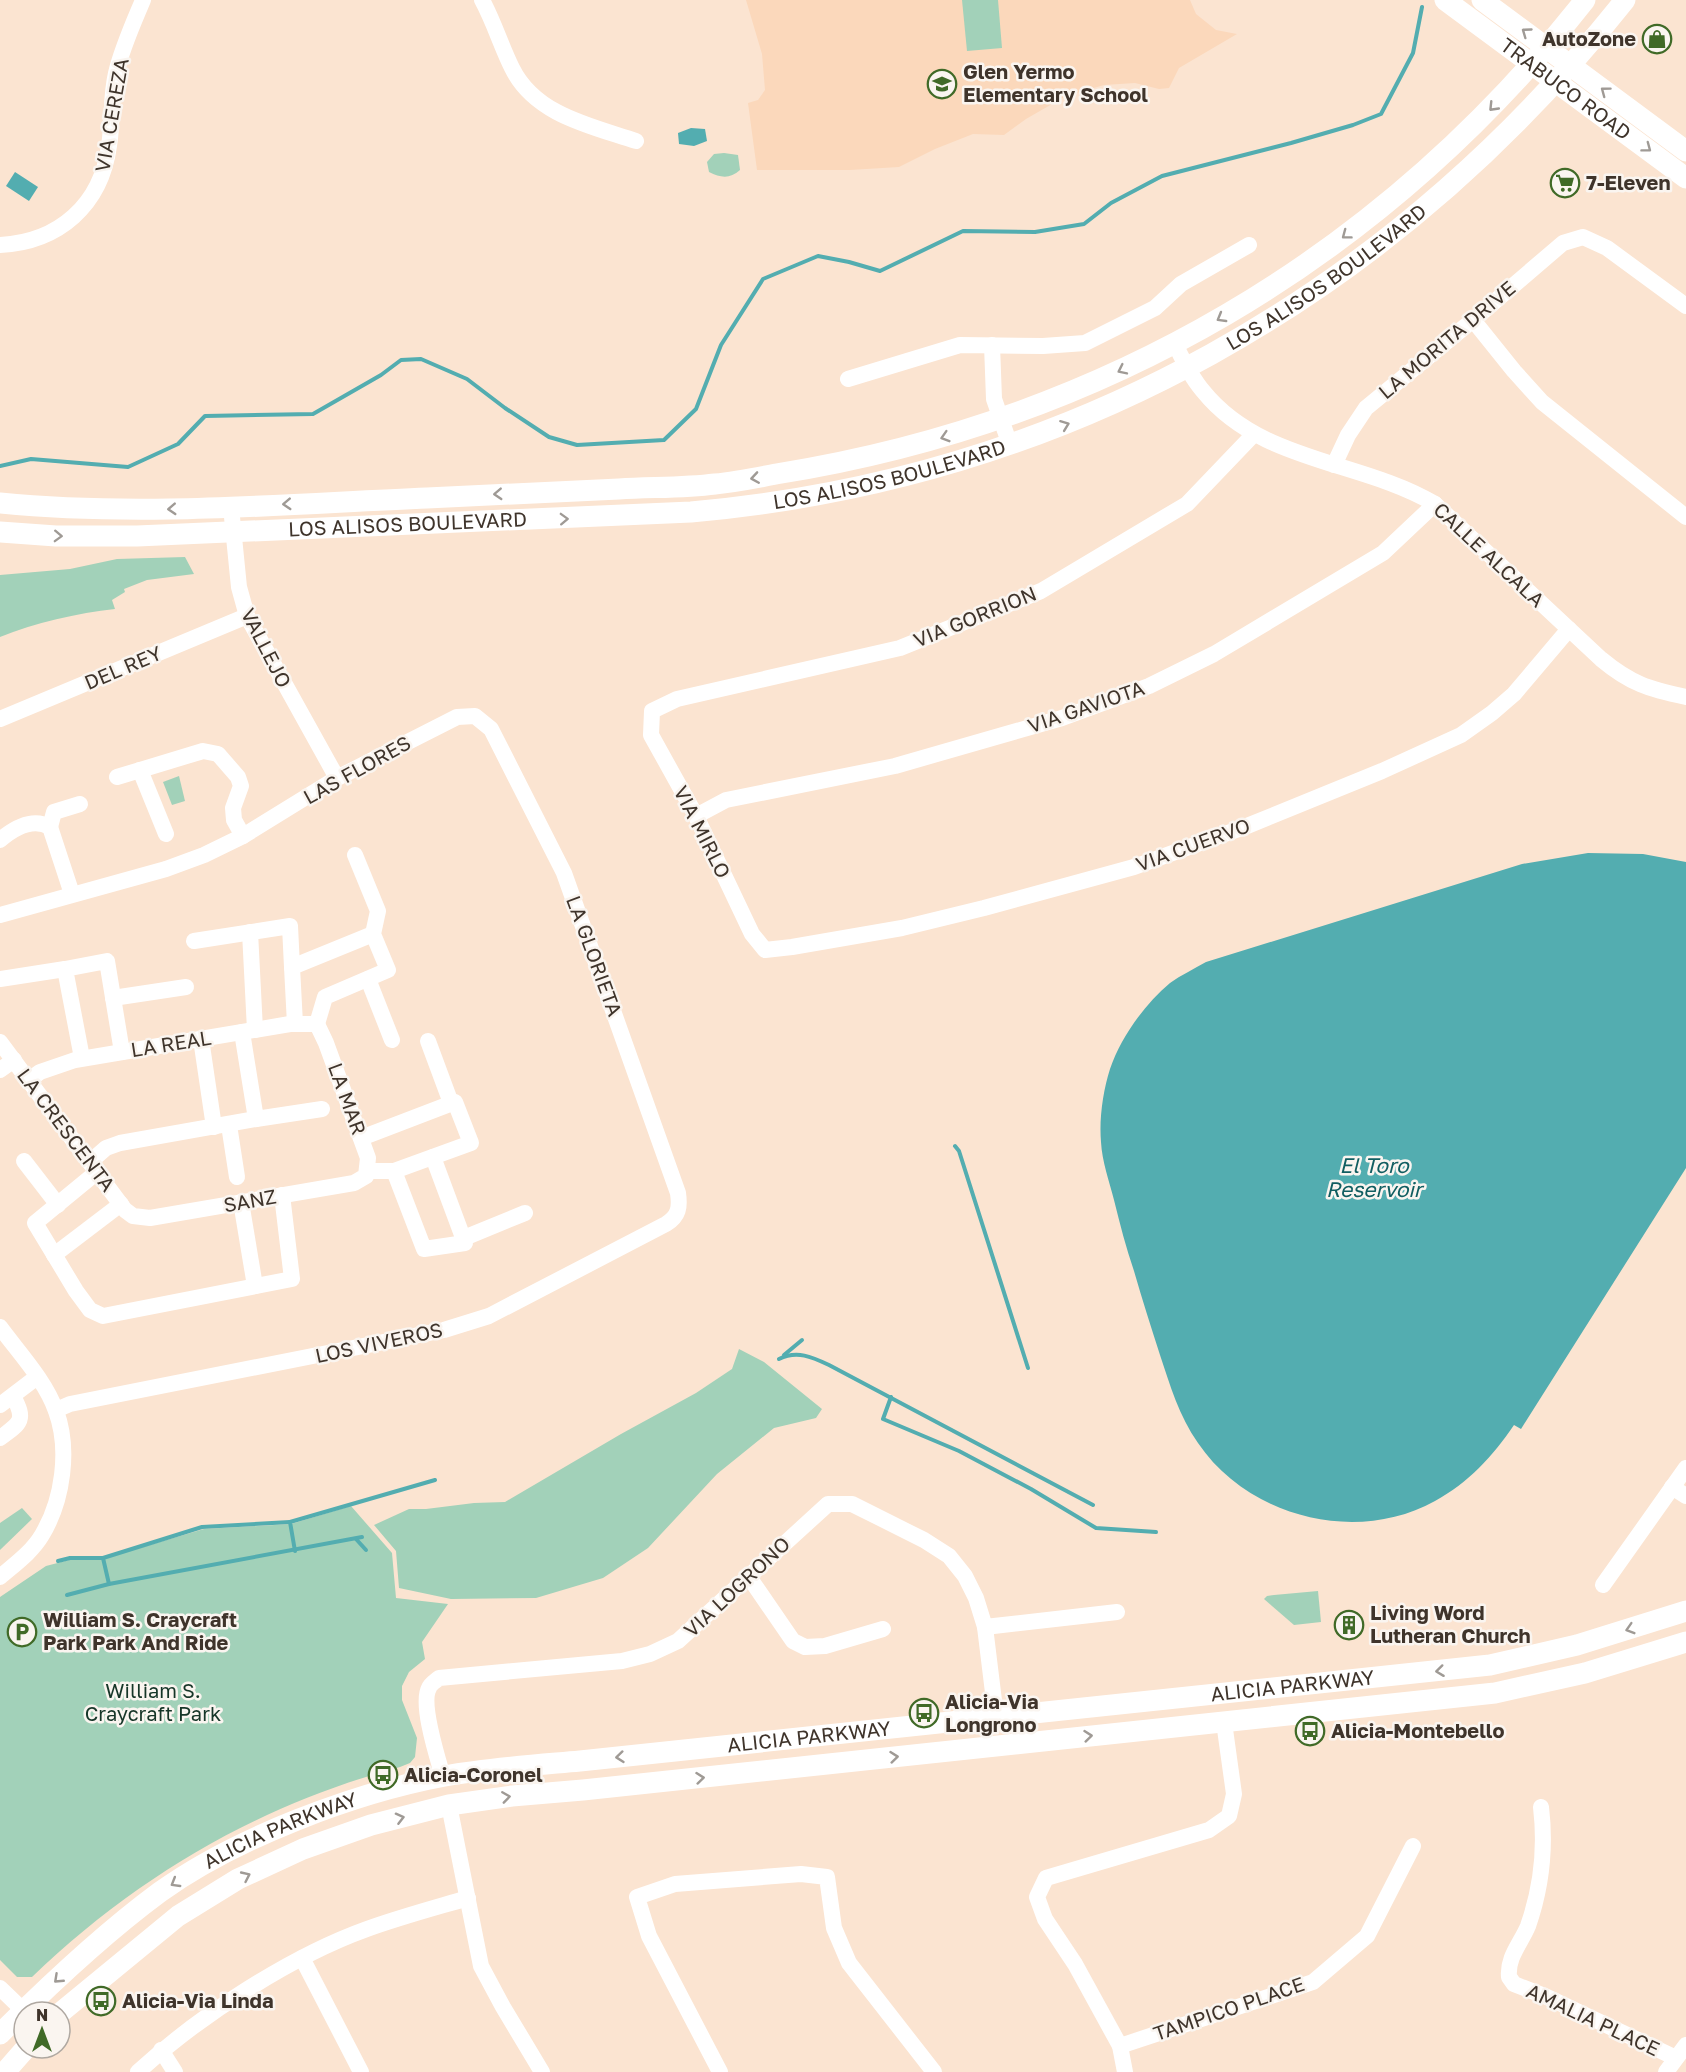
<svg xmlns="http://www.w3.org/2000/svg" width="1686" height="2072" font-family="'Golos Text',sans-serif">
<rect width="100%" height="100%" fill="#fbe4d1"/>
<path fill="#fbd8bb" d="M 746,0 L 1190,0 L 1196,14 L 1216,30 L 1237,34 L 1179,68 L 1169,88 L 1159,89 L 1135,83 L 1104,85 L 1066,96 L 1026,119 L 1004,135 L 973,134 L 935,149 L 899,167 L 850,170 L 757,170 L 748,103 L 758,100 L 765,90 L 762,54 Z"/>
<g fill="#a2d1b9">
<path d="M 962,0 L 998,0 L 1002,48 L 967,51 Z"/>
<path d="M 724,153 L 738,155 L 740,170 C 730,179 721,178 709,172 L 707,162 L 714,154 Z"/>
<path d="M 185,557 L 194,574 L 147,580 L 124,589 L 125,592 L 112,600 L 115,609 C 78,613 34,623 0,637 L 0,575 L 70,569 L 117,559 Z"/>
<path d="M 179,776 L 185,801 L 172,805 L 163,782 Z"/>
<path d="M 739,1349 L 764,1362 L 822,1409 L 816,1418 L 774,1428 L 717,1474 L 648,1548 L 603,1578 L 536,1598 L 451,1599 L 399,1588 L 396,1551 L 374,1525 L 409,1509 L 426,1509 L 474,1503 L 505,1502 L 621,1434 L 696,1393 L 732,1369 Z"/>
<path d="M 351,1506 L 392,1553 L 396,1598 L 448,1604 L 422,1642 L 425,1659 L 409,1672 L 402,1686 L 402,1700 L 417,1738 L 415,1757 L 410,1763 L 400,1767 C 259,1805 137,1876 32,1977 L 17,1977 L 0,1960 L 0,1597 L 46,1566 L 69,1560 L 102,1559 L 204,1529 L 291,1524 Z"/>
<path d="M 22,1508 L 32,1519 L 0,1550 L 0,1523 Z"/>
<path d="M 1318,1591 L 1321,1622 L 1294,1625 L 1264,1599 L 1267,1596 L 1274,1595 Z"/>
</g>
<g fill="#53adb0">
<path d="M 691,128 L 705,129 L 707,141 L 694,146 L 679,144 L 678,133 Z"/>
<path d="M 15,172 L 38,187 L 29,201 L 6,186 Z"/>
<path d="M 1588,853 L 1643,854 L 1686,862 L 1686,1168 L 1521,1429 L 1514,1425 C 1493,1456 1468,1483 1435,1501 C 1356,1545 1248,1517 1198,1443 C 1179,1416 1170,1385 1160,1355 C 1151,1327 1142,1299 1134,1271 C 1126,1248 1120,1224 1114,1200 C 1109,1181 1102,1161 1101,1142 C 1099,1119 1103,1091 1110,1069 C 1121,1037 1144,1005 1170,983 C 1181,975 1194,969 1206,962 L 1522,864 Z"/>
</g>
<g fill="none" stroke-linecap="round" stroke-linejoin="round">
<g stroke="#53adb0" stroke-width="4">
<path d="M 0,466 L 31,459 L 128,467 L 178,444 L 205,416 L 313,414 L 381,375 L 401,360 L 421,359 L 467,379 L 505,408 L 549,437 L 577,445 L 664,440 L 696,409 L 721,345 L 763,279 L 818,256 L 849,262 L 880,271 L 963,231 L 1035,232 L 1084,224 L 1111,203 L 1162,176 L 1291,143 L 1353,125 L 1381,114 L 1413,53 L 1422,7"/>
<path d="M 955,1146 L 959,1151 L 1028,1368"/>
<path d="M 784,1355 L 802,1340"/>
<path d="M 779,1359 C 797,1350 812,1357 829,1365 L 1093,1505"/>
<path d="M 891,1397 L 883,1419 L 959,1451 L 1031,1489 L 1096,1528 L 1156,1532"/>
<path d="M 356,1539 L 366,1550"/>
<path d="M 295,1551 L 290,1522 L 435,1480"/>
<path d="M 58,1561 L 70,1558 L 103,1558"/>
<path d="M 109,1584 L 103,1558 L 202,1527 L 290,1522"/>
<path d="M 67,1595 L 109,1584 L 362,1537"/>
</g>
<g stroke="#fff" stroke-width="16">
<path d="M 482,0 C 494,22 501,46 512,68 C 535,115 591,126 636,141"/>
<path d="M 0,245 C 59,242 101,205 109,146 C 113,122 110,98 116,73 C 122,48 133,24 143,0"/>
<path d="M 1473,320 L 1514,371 L 1542,402 L 1686,517"/>
<path d="M 1175,344 C 1183,360 1191,377 1203,391 C 1261,463 1361,460 1435,504 L 1601,659 C 1631,684 1649,689 1686,697"/>
<path d="M 992,345 L 994,399 L 1010,445"/>
<path d="M 848,379 L 960,345 L 1043,346 L 1085,343 L 1155,308 L 1181,284 L 1249,245"/>
<path d="M 1254,434 L 1187,504 L 1041,591 L 900,648 L 677,699 L 652,711 L 651,735 L 696,816 L 752,934 L 765,950 L 792,947 L 902,928 L 984,908 L 1134,867 L 1247,826 L 1382,771 L 1461,735 L 1492,713 L 1514,694 L 1569,629"/>
<path d="M 1334,465 L 1348,435 L 1366,408 L 1473,320 L 1563,243 L 1583,237 L 1607,248 L 1686,306"/>
<path d="M 231,507 L 239,587 L 247,616 L 337,778"/>
<path d="M 0,719 L 247,616"/>
<path d="M 140,770 L 166,834"/>
<path d="M 117,777 L 203,751 L 218,754 L 238,777 L 241,786 L 233,808 L 234,820 L 243,836"/>
<path d="M 696,816 L 726,800 L 895,766 L 1062,718 L 1149,686 L 1214,654 L 1383,553 L 1435,504"/>
<path d="M 50,827 L 54,812 L 80,804"/>
<path d="M 0,840 C 14,828 32,817 50,827 L 72,894"/>
<path d="M 0,915 L 166,869 L 204,855 L 243,836 L 337,778 L 457,717 L 475,716 L 491,729 L 564,873 L 678,1193 C 680,1207 679,1216 666,1224 L 489,1316 L 444,1330 L 70,1404 L 56,1410"/>
<path d="M 250,932 L 255,1030"/>
<path d="M 194,941 L 290,926 L 292,967"/>
<path d="M 0,979 L 65,969"/>
<path d="M 368,979 L 392,1040"/>
<path d="M 113,998 L 186,987"/>
<path d="M 295,1024 L 292,967 L 373,934"/>
<path d="M 317,1024 L 325,997 L 388,970 L 373,934 L 378,911 L 355,855"/>
<path d="M 242,1032 L 256,1119 L 322,1109"/>
<path d="M 201,1039 L 214,1127"/>
<path d="M 428,1041 L 451,1103"/>
<path d="M 0,1042 L 125,1210 L 133,1216 L 150,1218 L 354,1183 L 366,1176 L 368,1158 L 326,1043 L 317,1024"/>
<path d="M 82,1058 L 65,969 L 107,961 L 122,1052"/>
<path d="M 0,1070 L 14,1060"/>
<path d="M 29,1080 L 40,1072 L 75,1060 L 290,1024 L 317,1024"/>
<path d="M 229,1125 L 237,1177"/>
<path d="M 361,1138 L 455,1102 L 471,1143 L 394,1171 L 367,1171"/>
<path d="M 24,1161 L 58,1205"/>
<path d="M 90,1162 L 106,1148 L 120,1143 L 256,1119"/>
<path d="M 394,1171 L 424,1249 L 465,1243 L 433,1157"/>
<path d="M 97,1172 L 35,1223 L 76,1291 L 90,1310 L 103,1316 L 292,1279 L 282,1195"/>
<path d="M 241,1202 L 255,1286"/>
<path d="M 464,1238 L 525,1213"/>
<path d="M 54,1255 L 121,1204"/>
<path d="M 0,1327 C 19,1353 45,1380 56,1411 C 70,1449 63,1500 42,1535 C 32,1552 15,1564 0,1577"/>
<path d="M 0,1405 L 37,1377"/>
<path d="M 0,1438 C 21,1423 26,1420 13,1396"/>
<path d="M 1672,1487 L 1686,1496"/>
<path d="M 749,1577 L 793,1641 L 805,1647 L 825,1646 L 883,1629"/>
<path d="M 1603,1585 L 1686,1468"/>
<path d="M 985,1627 L 1117,1612"/>
<path d="M 443,1777 C 438,1759 420,1704 429,1688 C 430,1684 436,1681 439,1678 L 622,1661 L 650,1654 L 678,1641 L 828,1504 L 852,1504 L 924,1540 L 949,1556 L 965,1576 L 976,1598 L 985,1627 L 996,1717"/>
<path d="M 449,1805 L 481,1966 L 503,2007 L 542,2072"/>
<path d="M 1541,1807 C 1546,1849 1542,1886 1528,1926 C 1521,1943 1507,1957 1509,1977 L 1514,1984 L 1547,1997 L 1676,2058"/>
<path d="M 302,1958 L 361,2072"/>
<path d="M 0,1988 L 25,2012"/>
<path d="M 1120,2046 L 1313,1982 L 1367,1936 L 1413,1846"/>
<path d="M 161,2050 L 175,2072"/>
<path d="M 138,2072 C 198,2017 289,1957 367,1929 C 400,1917 434,1908 468,1898"/>
<path d="M 720,2072 L 649,1936 L 637,1897 L 675,1884 L 801,1874 L 827,1877 L 834,1928 L 849,1963 L 934,2072"/>
<path d="M 1125,2072 L 1120,2046 L 1075,1964 L 1045,1919 L 1037,1897 L 1046,1878 L 1209,1830 L 1229,1816 L 1234,1794 L 1224,1722"/>
<path d="M 1666,2072 L 1686,2045"/>
</g>
<g stroke="#fff" stroke-width="21">
<path id="s1" d="M 1445,0 L 1686,178"/>
<path d="M 1482,0 L 1686,151"/>
<path d="M 0,503 C 142,517 285,504 427,498 C 491,495 555,492 619,489 C 651,487 684,488 715,484 C 736,482 756,478 776,474 C 1102,422 1381,259 1585,0"/>
<path id="s2" d="M 0,532 L 56,536 L 137,536 L 691,512 C 1067,479 1391,295 1625,0"/>
<path d="M 60,2013 L 178,1916 L 238,1879 L 303,1849 L 371,1825 L 449,1805 L 512,1796 L 583,1790 L 1495,1693 L 1585,1673 L 1686,1642"/>
<path id="s3" d="M 0,2034 C 50,1984 103,1934 160,1892 C 235,1838 354,1793 445,1776 C 489,1768 535,1765 580,1761 L 1490,1665 L 1577,1645 L 1686,1611"/>
<path d="M 5,2072 L 26,2048"/>
</g>
</g>
<defs><path id="oneway-chevron" d="M-2-3.5L2.5 0L-2 3.5" fill="none" stroke-width="1.6" stroke-linecap="round" stroke-linejoin="round" transform="scale(1.5)"/></defs>
<g stroke="#9f9a95">
<use href="#oneway-chevron" transform="translate(1526 32) rotate(-144)"/>
<use href="#oneway-chevron" transform="translate(1605 91) rotate(-143)"/>
<use href="#oneway-chevron" transform="translate(1493 107) rotate(134)"/>
<use href="#oneway-chevron" transform="translate(1647 148) rotate(37)"/>
<use href="#oneway-chevron" transform="translate(1346 235) rotate(143)"/>
<use href="#oneway-chevron" transform="translate(1221 318) rotate(150)"/>
<use href="#oneway-chevron" transform="translate(1122 370) rotate(154)"/>
<use href="#oneway-chevron" transform="translate(1065 425) rotate(-21)"/>
<use href="#oneway-chevron" transform="translate(945 437) rotate(163)"/>
<use href="#oneway-chevron" transform="translate(755 478) rotate(171)"/>
<use href="#oneway-chevron" transform="translate(498 494) rotate(177)"/>
<use href="#oneway-chevron" transform="translate(287 504) rotate(177)"/>
<use href="#oneway-chevron" transform="translate(172 509) rotate(177)"/>
<use href="#oneway-chevron" transform="translate(564 519) rotate(-2)"/>
<use href="#oneway-chevron" transform="translate(58 536) rotate(2)"/>
<use href="#oneway-chevron" transform="translate(1630 1629) rotate(163)"/>
<use href="#oneway-chevron" transform="translate(1440 1671) rotate(173)"/>
<use href="#oneway-chevron" transform="translate(1088 1736) rotate(-6)"/>
<use href="#oneway-chevron" transform="translate(620 1757) rotate(174)"/>
<use href="#oneway-chevron" transform="translate(894 1757) rotate(-6)"/>
<use href="#oneway-chevron" transform="translate(700 1778) rotate(-6)"/>
<use href="#oneway-chevron" transform="translate(506 1797) rotate(-8)"/>
<use href="#oneway-chevron" transform="translate(400 1818) rotate(-14)"/>
<use href="#oneway-chevron" transform="translate(246 1876) rotate(-25)"/>
<use href="#oneway-chevron" transform="translate(175 1883) rotate(149)"/>
<use href="#oneway-chevron" transform="translate(58 1979) rotate(137)"/>
</g>
<defs>
<g id="shop-ring" transform="scale(1.5)"><circle r="9.5" fill="#faf5f0" stroke="#406a27" stroke-width="1.5"/><path d="M-5-2.5h2.3a2.7 3.5 0 0 1 5.4 0H5L5.5 6h-11ZM-1.5-2.5h3a1.5 2.3 0 0 0-3 0Z" fill="#406a27"/></g>
<g id="school-ring" transform="scale(1.5)"><circle r="9.5" fill="#faf5f0" stroke="#406a27" stroke-width="1.5"/><path d="M0-5L7-2L0 1L-7-2ZM-4 1L0 2.5L4 1V4Q0 6-4 4Z" fill="#406a27"/></g>
<g id="supermarket-ring" transform="scale(1.5)"><circle r="9.5" fill="#faf5f0" stroke="#406a27" stroke-width="1.5"/><path d="M-6-5.5h2.5l.6 2H6L4.5 2H-2.5L-4.4-4H-6ZM-1.5 3.2a1.3 1.3 0 1 0 .1 0ZM3 3.2a1.3 1.3 0 1 0 .1 0Z" fill="#406a27"/></g>
<g id="building-ring" transform="scale(1.5)"><circle r="9.5" fill="#faf5f0" stroke="#406a27" stroke-width="1.5"/><path d="M-4-6H4V6H1V3H-1V6H-4ZM-2.5-4.3h1.7v1.8h-1.7ZM.8-4.3h1.7v1.8H.8ZM-2.5-1h1.7V.8h-1.7ZM.8-1h1.7V.8H.8Z" fill="#406a27"/></g>
<g id="parking-ring" transform="scale(1.5)"><circle r="9.5" fill="#faf5f0" stroke="#406a27" stroke-width="1.5"/><path d="M-3.5-5.5H1a3.5 3.5 0 0 1 0 7H-1V5.5H-3.5ZM-1-3.4V-.6H.8a1.4 1.4 0 0 0 0-2.8Z" fill="#406a27"/></g>
<g id="bus-ring" transform="scale(1.5)"><circle r="9.5" fill="#faf5f0" stroke="#406a27" stroke-width="1.5"/><path d="M-5-6H5V4H4V6H2V4H-2V6H-4V4H-5ZM-3.5-4V0h7V-4ZM-3.5 1.2v1.5H-2V1.2ZM2 1.2v1.5H3.5V1.2Z" fill="#406a27"/></g>
</defs>
<g fill-rule="evenodd">
<use href="#shop-ring" x="1657" y="39"/>
<use href="#school-ring" x="942" y="84"/>
<use href="#supermarket-ring" x="1565" y="183"/>
<use href="#building-ring" x="1349" y="1625"/>
<use href="#parking-ring" x="22" y="1632"/>
<use href="#bus-ring" x="924" y="1713"/>
<use href="#bus-ring" x="1310" y="1731"/>
<use href="#bus-ring" x="383" y="1775"/>
<use href="#bus-ring" x="101" y="2001"/>
</g>
<g text-anchor="middle" stroke-width="5" stroke-linejoin="round" paint-order="stroke">
<g font-size="20" font-weight="bold" fill="#3f342b" stroke="#faf5f0" text-anchor="start">
<text x="1636" y="46" text-anchor="end">AutoZone</text>
<text x="963" y="79">Glen Yermo<tspan x="963" dy="23">Elementary School</tspan></text>
<text x="1586" y="190">7-Eleven</text>
<text x="1370" y="1620">Living Word<tspan x="1370" dy="23">Lutheran Church</tspan></text>
<text x="43" y="1627">William S. Craycraft<tspan x="43" dy="23">Park Park And Ride</tspan></text>
<text x="945" y="1709">Alicia-Via<tspan x="945" dy="23">Longrono</tspan></text>
<text x="1331" y="1738">Alicia-Montebello</text>
<text x="404" y="1782">Alicia-Coronel</text>
<text x="122" y="2008">Alicia-Via Linda</text>
</g>
<g font-size="20" fill="#3f342b" stroke="#faf5f0">
<text dy="7" stroke="none"><textPath href="#s1" startOffset="150">TRABUCO ROAD</textPath></text>
<text transform="translate(112 115) rotate(-80)" y="7">VIA CEREZA</text>
<text dy="7" stroke="none"><textPath href="#s2" startOffset="1378">LOS ALISOS BOULEVARD</textPath></text>
<text transform="translate(1447 340) rotate(-40)" y="7">LA MORITA DRIVE</text>
<text dy="7" stroke="none"><textPath href="#s2" startOffset="894">LOS ALISOS BOULEVARD</textPath></text>
<text dy="7" stroke="none"><textPath href="#s2" startOffset="408">LOS ALISOS BOULEVARD</textPath></text>
<text transform="translate(1489 555) rotate(43)" y="7">CALLE ALCALA</text>
<text transform="translate(975 617) rotate(-22)" y="7">VIA GORRION</text>
<text transform="translate(266 648) rotate(63)" y="7">VALLEJO</text>
<text transform="translate(123 668) rotate(-23)" y="7">DEL REY</text>
<text transform="translate(1086 707) rotate(-19)" y="7">VIA GAVIOTA</text>
<text transform="translate(357 770) rotate(-29)" y="7">LAS FLORES</text>
<text transform="translate(702 832) rotate(63)" y="7">VIA MIRLO</text>
<text transform="translate(1193 845) rotate(-20)" y="7">VIA CUERVO</text>
<text transform="translate(594 956) rotate(70)" y="7">LA GLORIETA</text>
<text transform="translate(171 1044) rotate(-9)" y="7">LA REAL</text>
<text transform="translate(347 1099) rotate(70)" y="7">LA MAR</text>
<text transform="translate(66 1130) rotate(53)" y="7">LA CRESCENTA</text>
<text transform="translate(250 1201) rotate(-10)" y="7">SANZ</text>
<text transform="translate(379 1343) rotate(-12)" y="7">LOS VIVEROS</text>
<text transform="translate(737 1587) rotate(-43)" y="7">VIA LOGRONO</text>
<text dy="7" stroke="none"><textPath href="#s3" startOffset="1376">ALICIA PARKWAY</textPath></text>
<text dy="7" stroke="none"><textPath href="#s3" startOffset="890">ALICIA PARKWAY</textPath></text>
<text dy="7" stroke="none"><textPath href="#s3" startOffset="350">ALICIA PARKWAY</textPath></text>
<text transform="translate(1229 2009) rotate(-19)" y="7">TAMPICO PLACE</text>
<text transform="translate(1593 2020) rotate(25)" y="7">AMALIA PLACE</text>
</g>
<g font-size="20" fill="#163628" stroke="#faf5f0">
<text x="153" y="1698">William S.<tspan x="153" dy="23">Craycraft Park</tspan></text>
</g>
<g font-size="21" font-style="italic" fill="#115e61" stroke="#faf5f0">
<text x="1374" y="1173">El Toro<tspan x="1374" dy="24">Reservoir</tspan></text>
</g>
</g>
<g transform="translate(42 2030)"><circle r="28" fill="#faf5f0" stroke="#afa8a1" stroke-width="1.5"/>
<path d="M0-4.5L10 22L0 15L-10 22Z" fill="#406a27"/>
<text y="-9" font-size="16" font-weight="bold" text-anchor="middle" fill="#3f342b">N</text>
</g>
</svg>
